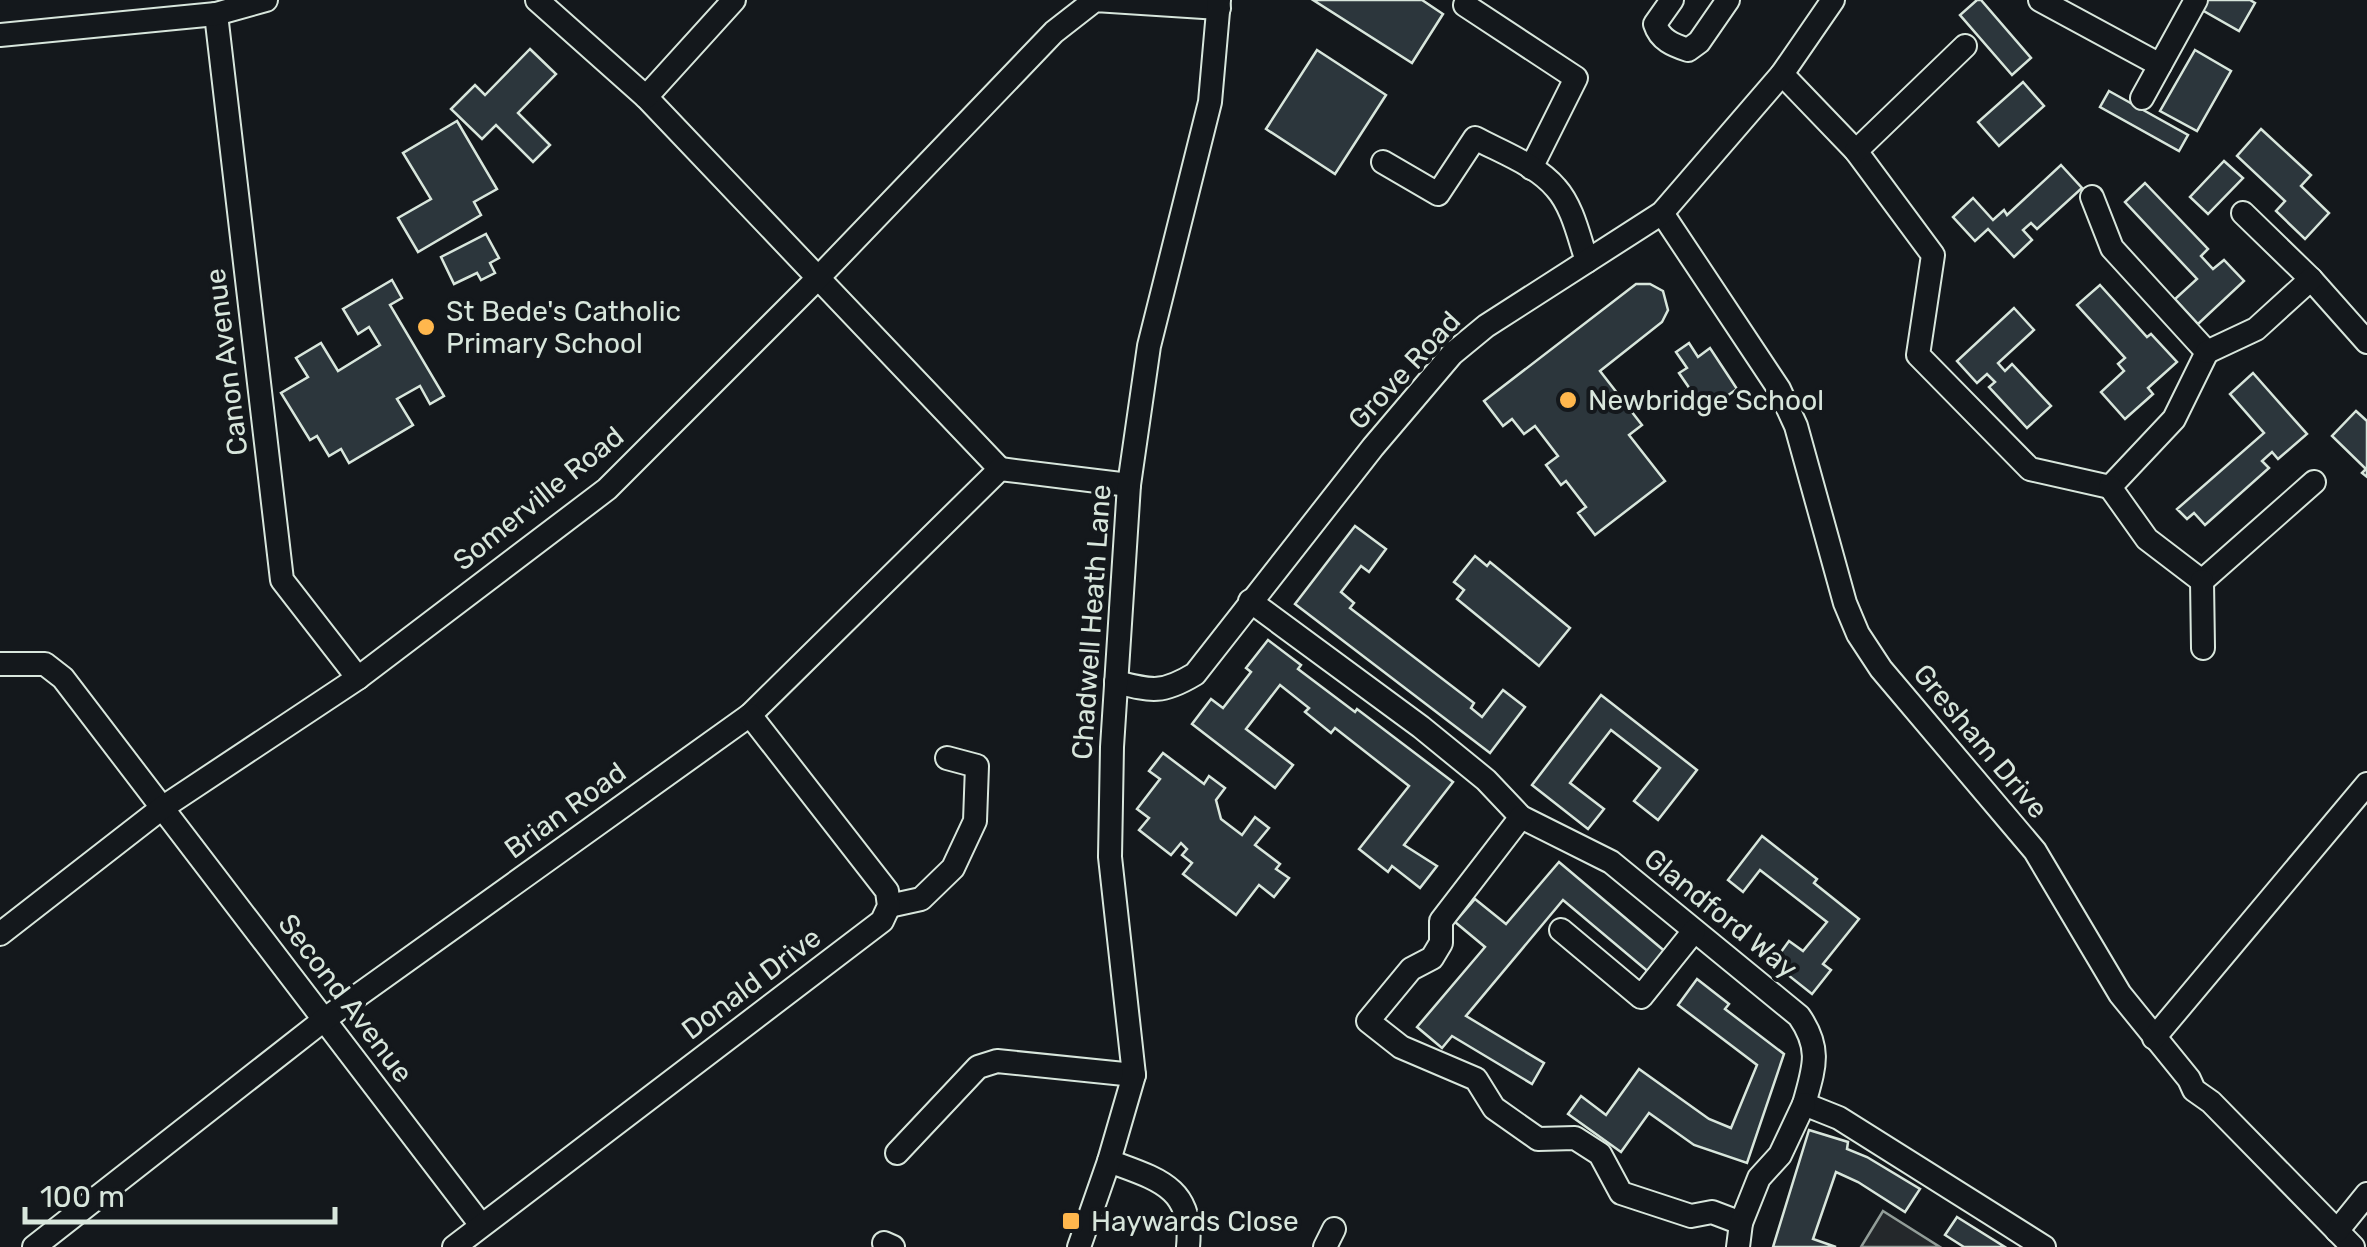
<svg xmlns="http://www.w3.org/2000/svg" width="2367" height="1247" font-family="Rubik,sans-serif">
<rect width="100%" height="100%" fill="#14181c"/>
<path fill="#24282b" stroke="#939e99" stroke-width="2.5" d="M 1883,1211 L 1940,1247 L 1861,1247 Z"/>
<g fill="#2c363c" stroke="#d8e6dc" stroke-width="2.5">
<path d="M 1313,0 L 1422,0 L 1443,14 L 1412,63 Z"/>
<path d="M 1977,0 L 1981,0 L 2031,58 L 2012,75 L 1960,15 Z"/>
<path d="M 2207,0 L 2250,0 L 2255,3 L 2239,31 L 2202,10 Z"/>
<path d="M 530,49 L 556,74 L 518,113 L 550,145 L 533,162 L 496,125 L 482,139 L 451,109 L 475,85 L 485,95 Z"/>
<path d="M 1317,50 L 1386,95 L 1335,174 L 1266,129 Z"/>
<path d="M 2195,50 L 2231,71 L 2197,131 L 2160,111 Z"/>
<path d="M 2023,82 L 2044,106 L 1999,146 L 1978,122 Z"/>
<path d="M 2109,91 L 2188,135 L 2179,151 L 2100,107 Z"/>
<path d="M 457,121 L 497,189 L 474,202 L 481,215 L 418,252 L 398,218 L 431,199 L 403,153 Z"/>
<path d="M 2261,129 L 2311,175 L 2301,186 L 2329,213 L 2305,239 L 2276,211 L 2285,201 L 2237,156 Z"/>
<path d="M 2224,161 L 2243,178 L 2208,214 L 2190,197 Z"/>
<path d="M 2061,165 L 2082,188 L 2037,229 L 2031,223 L 2023,230 L 2032,240 L 2014,257 L 1988,229 L 1975,241 L 1953,217 L 1973,198 L 1993,220 L 2004,210 L 2007,215 Z"/>
<path d="M 2145,183 L 2208,249 L 2201,256 L 2213,269 L 2224,260 L 2244,281 L 2198,324 L 2175,299 L 2197,279 L 2125,202 Z"/>
<path d="M 486,234 L 499,258 L 490,263 L 495,273 L 481,280 L 477,273 L 454,284 L 441,257 Z"/>
<path d="M 392,280 L 402,298 L 390,305 L 444,396 L 430,404 L 420,386 L 397,399 L 413,425 L 349,463 L 341,449 L 329,456 L 317,436 L 310,440 L 281,393 L 308,377 L 296,358 L 321,343 L 338,371 L 380,345 L 369,327 L 358,334 L 343,309 Z"/>
<path d="M 1636,284 L 1650,284 L 1663,291 L 1668,310 L 1662,322 L 1600,371 L 1642,425 L 1629,435 L 1665,481 L 1595,535 L 1578,513 L 1586,507 L 1566,481 L 1561,485 L 1546,465 L 1558,456 L 1535,426 L 1524,434 L 1512,419 L 1503,426 L 1484,401 Z"/>
<path d="M 2100,285 L 2147,337 L 2151,334 L 2177,362 L 2148,388 L 2153,394 L 2125,419 L 2101,392 L 2124,371 L 2118,364 L 2125,358 L 2077,305 Z"/>
<path d="M 2014,308 L 2034,330 L 1998,363 L 2005,371 L 2012,364 L 2051,406 L 2027,428 L 1989,387 L 1995,382 L 1987,374 L 1977,383 L 1957,361 Z"/>
<path d="M 1689,343 L 1698,357 L 1710,348 L 1737,389 L 1705,411 L 1679,373 L 1687,368 L 1676,352 Z"/>
<path d="M 2253,373 L 2307,434 L 2278,459 L 2272,452 L 2262,461 L 2269,468 L 2205,525 L 2194,513 L 2187,519 L 2177,509 L 2264,433 L 2230,394 Z"/>
<path d="M 2356,411 L 2367,421 L 2367,477 L 2362,473 L 2366,469 L 2332,436 Z"/>
<path d="M 1355,526 L 1386,549 L 1369,572 L 1361,566 L 1341,592 L 1354,603 L 1350,608 L 1474,703 L 1471,708 L 1482,717 L 1503,690 L 1525,707 L 1490,753 L 1295,604 Z"/>
<path d="M 1475,556 L 1487,566 L 1490,562 L 1570,628 L 1539,666 L 1457,599 L 1464,590 L 1454,582 Z"/>
<path d="M 1268,640 L 1301,665 L 1298,669 L 1355,712 L 1357,709 L 1453,782 L 1404,845 L 1437,866 L 1420,888 L 1392,866 L 1388,872 L 1359,849 L 1409,786 L 1335,728 L 1331,733 L 1305,712 L 1309,708 L 1280,685 L 1246,729 L 1293,765 L 1275,788 L 1192,724 L 1211,699 L 1223,708 L 1251,672 L 1246,668 Z"/>
<path d="M 1601,695 L 1697,770 L 1658,820 L 1634,801 L 1660,768 L 1611,730 L 1570,783 L 1604,809 L 1588,829 L 1532,785 Z"/>
<path d="M 1163,753 L 1204,784 L 1209,776 L 1225,788 L 1216,800 L 1221,819 L 1242,835 L 1255,817 L 1269,828 L 1255,845 L 1280,864 L 1276,869 L 1289,878 L 1274,897 L 1259,885 L 1236,915 L 1183,874 L 1192,863 L 1182,855 L 1187,849 L 1181,843 L 1171,855 L 1139,830 L 1149,818 L 1137,809 L 1160,779 L 1149,771 Z"/>
<path d="M 1762,836 L 1817,879 L 1814,883 L 1859,919 L 1823,964 L 1831,970 L 1812,994 L 1773,963 L 1789,941 L 1803,951 L 1827,922 L 1760,870 L 1743,892 L 1728,880 Z"/>
<path d="M 1559,862 L 1668,954 L 1651,974 L 1563,900 L 1466,1016 L 1544,1063 L 1532,1084 L 1452,1036 L 1442,1048 L 1417,1027 L 1485,947 L 1455,922 L 1475,899 L 1506,924 Z"/>
<path d="M 1697,979 L 1729,1004 L 1725,1009 L 1784,1054 L 1747,1163 L 1694,1145 L 1649,1113 L 1621,1152 L 1568,1114 L 1581,1096 L 1606,1115 L 1639,1069 L 1709,1119 L 1731,1128 L 1757,1065 L 1678,1005 Z"/>
<path d="M 1809,1130 L 1848,1142 L 1847,1149 L 1867,1157 L 1920,1189 L 1905,1212 L 1858,1182 L 1836,1172 L 1813,1239 L 1836,1247 L 1773,1247 Z"/>
<path d="M 1957,1217 L 2005,1247 L 1964,1247 L 1945,1235 Z"/>
</g>
<g fill="none" stroke-linecap="round" stroke-linejoin="round">
<g stroke="#d8e6dc" stroke-width="26">
<g id="minor">
<path d="M 537,0 L 646,97 L 1000,469"/>
<path d="M 1672,0 L 1655,24 C 1660,40 1673,45 1688,50 L 1699,42 L 1728,0"/>
<path d="M 2040,0 L 2160,65"/>
<path d="M 1465,5 L 1576,78 L 1531,168"/>
<path d="M 216,14 L 282,580 L 358,678"/>
<path d="M 0,35 L 216,14 L 266,0"/>
<path d="M 1782,74 L 1856,151 L 1933,255 L 1918,355 L 2030,469 L 2110,487 L 2174,419 L 2207,352 L 2112,248 L 2092,197"/>
<path d="M 646,97 L 734,0"/>
<path d="M 2142,98 L 2196,0"/>
<path d="M 1856,151 L 1965,46"/>
<path d="M 1383,162 L 1438,194 L 1475,138 C 1501,152 1537,165 1556,188 C 1573,207 1579,238 1587,261"/>
<path d="M 1662,213 L 1779,389 L 1796,426 L 1845,603 L 1858,634 L 1881,669 L 2035,851 L 2120,994 L 2189,1079 L 2194,1090 L 2211,1102 L 2353,1247"/>
<path d="M 2243,213 L 2311,279 L 2367,342"/>
<path d="M 2207,352 L 2256,329 L 2311,279"/>
<path d="M 2110,487 L 2147,539 L 2202,581 L 2314,482"/>
<path d="M 2202,581 L 2203,648"/>
<path d="M 1250,601 L 1421,727 L 1486,780 L 1521,817 L 1611,862 L 1799,1016 C 1822,1049 1814,1068 1804,1104 L 1839,1118 L 2044,1247"/>
<path d="M 0,664 L 45,664 L 63,678 L 481,1225"/>
<path d="M 1116,682 C 1152,691 1162,694 1195,674 L 1373,447 L 1452,354 L 1486,326 L 1662,213 L 1782,74 L 1833,0"/>
<path d="M 1521,817 L 1441,921 L 1441,943 L 1432,958 L 1411,969 L 1368,1021 L 1401,1047 L 1476,1079 L 1494,1108 L 1538,1139 L 1575,1138 L 1600,1154 L 1621,1193 L 1691,1216 L 1712,1212 L 1741,1223"/>
<path d="M 889,906 L 921,899 L 953,868 L 975,821 L 977,766 L 947,758"/>
<path d="M 1561,930 L 1641,997 L 1694,931"/>
<path d="M 0,934 L 162,808 L 358,678 L 607,489 L 818,278 L 1054,32 L 1095,0 L 1219,8"/>
<path d="M 2154,1038 L 2367,784"/>
<path d="M 897,1153 L 978,1067 L 997,1061 L 1134,1075"/>
<path d="M 1109,1161 C 1157,1179 1194,1187 1188,1247"/>
<path d="M 2337,1231 L 2367,1194"/>
<path d="M 884,1243 L 893,1247"/>
<path d="M 34,1247 L 325,1019 L 750,715 L 1000,469 L 1129,485"/>
<path d="M 454,1247 L 882,921 L 889,906 L 887,891 L 750,715"/>
<path d="M 1079,1247 L 1109,1161 L 1134,1075 L 1110,857 L 1112,747 L 1129,485 L 1149,346 L 1210,102 L 1219,0"/>
<path d="M 1325,1247 L 1334,1229"/>
<path d="M 1738,1247 L 1741,1223 L 1759,1178 L 1780,1155 L 1804,1104"/>
</g>
</g>
<use href="#minor" stroke="#14181c" stroke-width="22"/>
</g>
<g fill="#ffb74d" stroke="#14181c" stroke-width="4">
<circle cx="426" cy="327" r="10"/>
<circle cx="1568" cy="400" r="10"/>
<rect x="1061" y="1211" width="20" height="20" rx="5"/>
</g>
<g text-anchor="middle" stroke-width="8" stroke-linejoin="round" paint-order="stroke">
<g font-size="28" fill="#d8e6dc" stroke="#14181c" text-anchor="start">
<text x="446" y="321">St Bede's Catholic<tspan x="446" dy="32">Primary School</tspan></text>
<text x="1588" y="410">Newbridge School</text>
<text x="1091" y="1231">Haywards Close</text>
</g>
<g font-size="28" fill="#d8e6dc" stroke="#14181c">
<text transform="translate(226 362) rotate(-97)" y="10">Canon Avenue</text>
<text transform="translate(1404 370) rotate(-47)" y="10">Grove Road</text>
<text transform="translate(538 498) rotate(-39)" y="10">Somerville Road</text>
<text transform="translate(1091 622) rotate(-86)" y="10">Chadwell Heath Lane</text>
<text transform="translate(1981 741) rotate(50)" y="10">Gresham Drive</text>
<text transform="translate(565 810) rotate(-36)" y="10">Brian Road</text>
<text transform="translate(1721 913) rotate(39)" y="10">Glandford Way</text>
<text transform="translate(751 983) rotate(-37)" y="10">Donald Drive</text>
<text transform="translate(346 998) rotate(53)" y="10">Second Avenue</text>
</g>
</g>
<path d="M25 1207v15h310v-15" fill="none" stroke="#d8e6dc" stroke-width="5"/>
<text x="40" y="1207" font-size="30" fill="#d8e6dc" stroke="#14181c" stroke-width="8" paint-order="stroke">100 m</text>
</svg>
